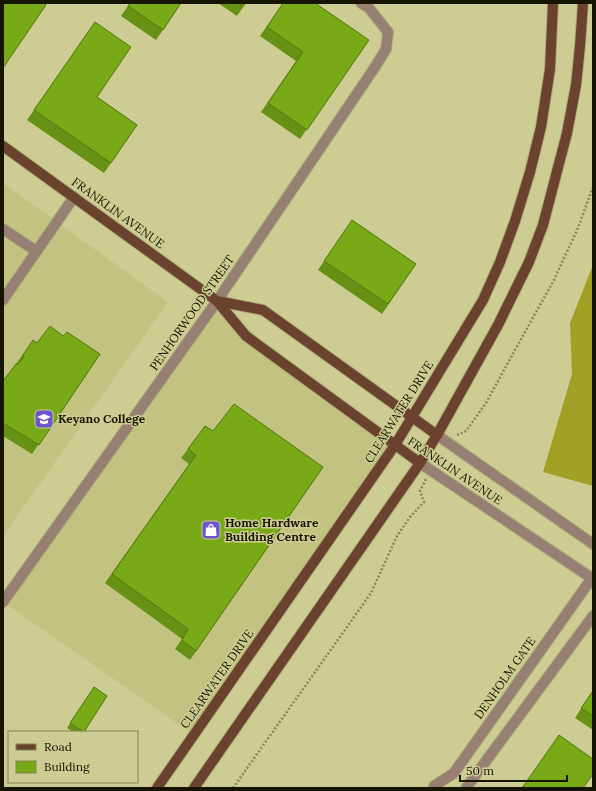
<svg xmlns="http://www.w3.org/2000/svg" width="596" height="791" font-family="Lora,serif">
<rect width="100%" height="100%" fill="#cdcd93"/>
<g fill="#c3c381">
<path d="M 3,183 L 168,302 L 3,536 Z"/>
<path d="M 217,301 L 246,336 L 395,445 L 194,735 L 3,602 Z"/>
</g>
<path fill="#a29f25" d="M 593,265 L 593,486 L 543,472 L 572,374 L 570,323 Z"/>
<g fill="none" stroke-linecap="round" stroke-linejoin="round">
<g stroke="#acac79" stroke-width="12">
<g id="minor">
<path d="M 3,229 L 36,251"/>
<path d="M 3,300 L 74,197"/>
<path d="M 437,435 L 593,544"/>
<path d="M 420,463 L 593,579"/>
<path d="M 3,602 L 217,301 L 375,67 L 386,49 L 388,32 L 369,8 L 361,3"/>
<path d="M 434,786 L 454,773 L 592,578"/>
<path d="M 466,788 L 593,616"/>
</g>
</g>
<g stroke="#acac79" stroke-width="12">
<g id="major">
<path d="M 3,146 L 217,301 L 246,336 L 420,463"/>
<path d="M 217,301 L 263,310 L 437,435"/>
<path d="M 157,788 L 395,445 L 483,300 L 500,262 L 515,221 L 530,172 L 541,127 L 550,69 L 553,3"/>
<path d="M 194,788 L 420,463 L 437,435 L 498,325 L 529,262 L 543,225 L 567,133 L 576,85 L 580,46 L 583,3"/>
</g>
</g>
<g stroke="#88885c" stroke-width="2.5" stroke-dasharray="2 2" stroke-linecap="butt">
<path d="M 457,435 L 466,431 L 486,403 L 531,321 L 553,282 L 578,228 L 593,187"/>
<path d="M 233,788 L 371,593 L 397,536 L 410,517 L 424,502 L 420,491 L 426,479"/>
</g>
<use href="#minor" stroke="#977f73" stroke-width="10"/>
<use href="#major" stroke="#6a422d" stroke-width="10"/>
</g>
<g fill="#679114">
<path d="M 130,3 L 181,3 L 156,40 L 121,16 Z"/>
<path d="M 218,3 L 246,3 L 237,16 Z"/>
<path d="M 283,3 L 369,40 L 300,139 L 261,112 L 296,61 L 260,36 Z"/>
<path d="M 95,22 L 97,97 L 137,125 L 104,173 L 27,120 Z"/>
<path d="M 352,220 L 416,264 L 382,314 L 318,270 Z"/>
<path d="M 63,336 L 100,354 L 32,454 L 3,436 L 3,381 L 16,364 L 33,340 L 37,343 Z"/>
<path d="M 213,431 L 323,467 L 190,660 L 175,649 L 182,639 L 105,583 L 189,464 L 181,458 L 188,449 Z"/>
<path d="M 94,687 L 107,696 L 84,732 L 73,732 L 67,728 Z"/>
<path d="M 593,690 L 593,730 L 575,718 Z"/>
</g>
<g fill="#78a917" stroke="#547610">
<path d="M 3,3 L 43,3 L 46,5 L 3,68 Z"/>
<path d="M 130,3 L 181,3 L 163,30 L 128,6 Z"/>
<path d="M 238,3 L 246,3 L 243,6 Z"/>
<path d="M 283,3 L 315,3 L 369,40 L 307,130 L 268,103 L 303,52 L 267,27 Z"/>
<path d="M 95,22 L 131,47 L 97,97 L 137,125 L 111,163 L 34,110 Z"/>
<path d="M 352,220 L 416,264 L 388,304 L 324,261 Z"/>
<path d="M 50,326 L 63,336 L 67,332 L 100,354 L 39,445 L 3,423 L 3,381 L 16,364 L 17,365 L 24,357 L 23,355 L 33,340 L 37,343 Z"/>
<path d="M 234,404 L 323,467 L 196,651 L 182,640 L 188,629 L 112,574 L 196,455 L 188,449 L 205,426 L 213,431 Z"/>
<path d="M 94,687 L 107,696 L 84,732 L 70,723 Z"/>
<path d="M 593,691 L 593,716 L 581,708 Z"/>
<path d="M 559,735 L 593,759 L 593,774 L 583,788 L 522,788 Z"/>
</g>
<defs>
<g id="university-square" transform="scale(1)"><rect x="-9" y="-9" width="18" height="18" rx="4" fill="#6d55ce" stroke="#cdcd93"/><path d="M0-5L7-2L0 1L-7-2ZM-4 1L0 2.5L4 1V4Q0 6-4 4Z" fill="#fff"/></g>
<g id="shop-square" transform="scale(1)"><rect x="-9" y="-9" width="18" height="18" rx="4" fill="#6d55ce" stroke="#cdcd93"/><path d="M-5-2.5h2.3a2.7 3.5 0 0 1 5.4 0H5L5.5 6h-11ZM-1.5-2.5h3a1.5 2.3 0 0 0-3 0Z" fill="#fff"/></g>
</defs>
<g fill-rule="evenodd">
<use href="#university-square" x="44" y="419"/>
<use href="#shop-square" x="211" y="530"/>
</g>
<g text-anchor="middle" stroke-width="3" stroke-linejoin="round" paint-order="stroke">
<g font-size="12" fill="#151501" stroke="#cdcd93">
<text transform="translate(118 213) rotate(36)" y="4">FRANKLIN AVENUE</text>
<text transform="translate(192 313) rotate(-55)" y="4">PENHORWOOD STREET</text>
<text transform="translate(399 412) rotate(-58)" y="4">CLEARWATER DRIVE</text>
<text transform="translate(455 471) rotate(34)" y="4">FRANKLIN AVENUE</text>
<text transform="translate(505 678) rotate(-55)" y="4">DENHOLM GATE</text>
<text transform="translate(217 679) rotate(-55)" y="4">CLEARWATER DRIVE</text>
</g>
<g font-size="12" font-weight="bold" fill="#151501" stroke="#cdcd93" text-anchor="start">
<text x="58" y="423">Keyano College</text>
<text x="225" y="527">Home Hardware<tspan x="225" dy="14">Building Centre</tspan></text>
</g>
</g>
<rect width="596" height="791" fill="none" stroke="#151501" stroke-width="8"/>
<rect x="8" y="731" width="130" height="52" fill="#cdcd93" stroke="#838359"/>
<rect x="16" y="744" width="20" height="6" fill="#6a422d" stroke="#838359"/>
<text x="44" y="751" font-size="12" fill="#151501">Road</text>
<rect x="16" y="761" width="20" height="12" fill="#78a917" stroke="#838359"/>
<text x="44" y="771" font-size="12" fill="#151501">Building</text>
<path d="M460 775v6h107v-6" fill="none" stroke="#151501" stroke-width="2"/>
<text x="466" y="775" font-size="12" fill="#151501" stroke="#cdcd93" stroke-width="3" paint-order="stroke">50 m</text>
</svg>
